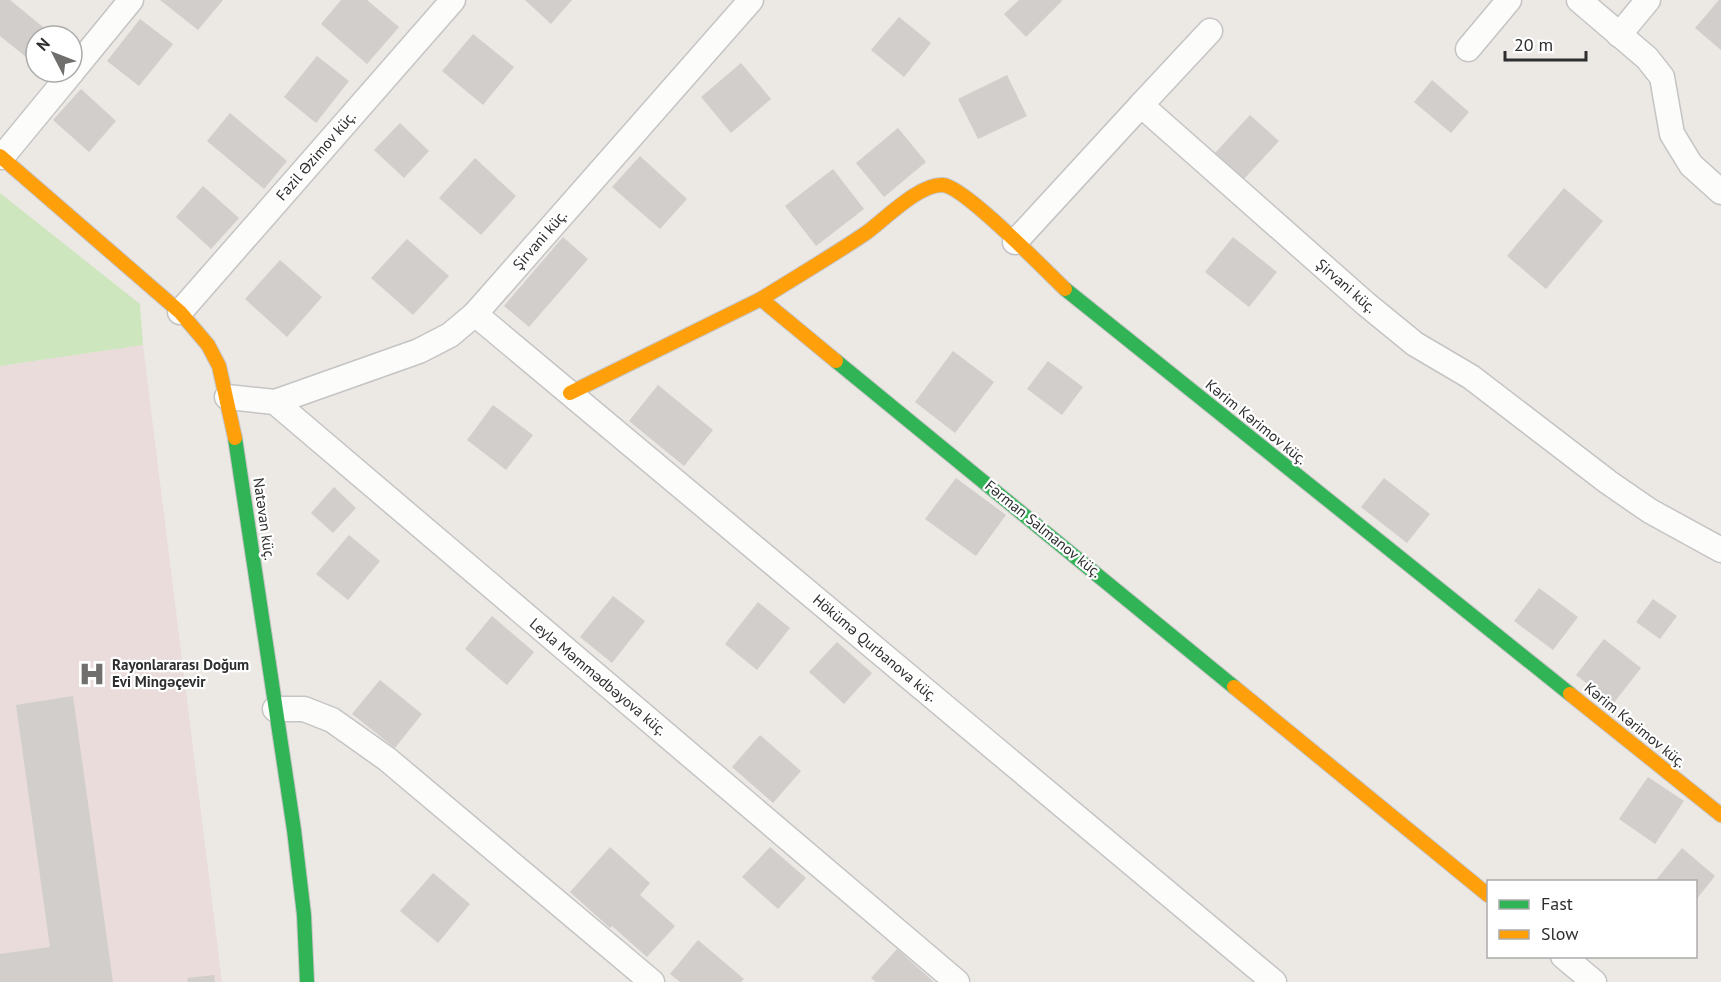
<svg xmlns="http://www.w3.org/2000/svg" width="1721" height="982" font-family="'PT Sans',sans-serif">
<rect width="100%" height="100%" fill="#ece8e4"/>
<path fill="#e9dcdb" d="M 143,345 L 222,982 L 0,982 L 0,366 Z"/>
<path fill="#cee6be" d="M 0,193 L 140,304 L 143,345 L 0,366 Z"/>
<g fill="#d1cecb">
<path d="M 0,0 L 10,0 L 54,36 L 36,36 L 36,65 L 0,36 Z"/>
<path d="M 160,0 L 223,0 L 198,30 Z"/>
<path d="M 341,0 L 367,0 L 399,27 L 367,64 L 321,24 Z"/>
<path d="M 525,0 L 572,0 L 551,24 Z"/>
<path d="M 1019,0 L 1061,0 L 1062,1 L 1026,37 L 1004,14 Z"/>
<path d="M 1719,0 L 1721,0 L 1721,50 L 1695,28 Z"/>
<path d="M 899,17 L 931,43 L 904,77 L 871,50 Z"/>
<path d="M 140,19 L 173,44 L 139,86 L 107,61 Z"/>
<path d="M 473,34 L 514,67 L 483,105 L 442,71 Z"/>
<path d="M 317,56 L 349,81 L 316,123 L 284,97 Z"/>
<path d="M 741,63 L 771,99 L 731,133 L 701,97 Z"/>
<path d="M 1007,75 L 1027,116 L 978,139 L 958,99 Z"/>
<path d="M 1432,80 L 1469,112 L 1451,133 L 1414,102 Z"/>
<path d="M 81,89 L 116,121 L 89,152 L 53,120 Z"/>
<path d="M 230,113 L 287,161 L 264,189 L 207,141 Z"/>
<path d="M 1250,115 L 1279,141 L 1244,179 L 1215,153 Z"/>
<path d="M 400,123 L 429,151 L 404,178 L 374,150 Z"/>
<path d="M 898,128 L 926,162 L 884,197 L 856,163 Z"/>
<path d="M 640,156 L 687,199 L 660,229 L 612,187 Z"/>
<path d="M 475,158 L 516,196 L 481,235 L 439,198 Z"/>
<path d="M 833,169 L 864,209 L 816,246 L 785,206 Z"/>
<path d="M 203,186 L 239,218 L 211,249 L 176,217 Z"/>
<path d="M 1564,188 L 1603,221 L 1546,289 L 1507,256 Z"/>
<path d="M 563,237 L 588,259 L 529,327 L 504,306 Z"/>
<path d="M 1233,237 L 1277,272 L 1249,307 L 1205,272 Z"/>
<path d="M 407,239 L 449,276 L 413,315 L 371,278 Z"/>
<path d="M 280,260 L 322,297 L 287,337 L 245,299 Z"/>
<path d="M 953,351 L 994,382 L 955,433 L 915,402 Z"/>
<path d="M 1048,361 L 1083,387 L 1062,415 L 1027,389 Z"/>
<path d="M 658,385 L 713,430 L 684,466 L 629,421 Z"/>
<path d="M 493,405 L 533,435 L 506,470 L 467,440 Z"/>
<path d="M 956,478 L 1006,515 L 976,556 L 925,519 Z"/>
<path d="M 1384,478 L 1430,514 L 1407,543 L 1361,507 Z"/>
<path d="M 334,487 L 356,508 L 333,533 L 311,513 Z"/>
<path d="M 349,535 L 380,561 L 348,600 L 316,574 Z"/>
<path d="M 1539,588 L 1578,617 L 1553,650 L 1514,621 Z"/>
<path d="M 613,596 L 645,621 L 612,663 L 580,637 Z"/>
<path d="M 1653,599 L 1677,616 L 1660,639 L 1636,622 Z"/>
<path d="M 758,602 L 790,628 L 757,670 L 725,644 Z"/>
<path d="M 492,616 L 534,652 L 507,685 L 465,649 Z"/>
<path d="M 1604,639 L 1641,668 L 1613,704 L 1576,675 Z"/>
<path d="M 837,642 L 872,673 L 844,704 L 809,672 Z"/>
<path d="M 380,680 L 422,714 L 395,748 L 352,714 Z"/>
<path d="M 73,696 L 113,982 L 0,982 L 0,954 L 50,947 L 16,705 Z"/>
<path d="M 760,735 L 801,771 L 773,803 L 732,767 Z"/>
<path d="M 1648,777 L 1684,801 L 1655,844 L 1619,819 Z"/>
<path d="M 610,847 L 650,883 L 640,895 L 675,926 L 647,957 L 612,926 L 610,928 L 570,892 Z"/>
<path d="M 770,847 L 806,878 L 778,909 L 742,877 Z"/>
<path d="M 1682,848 L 1715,876 L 1696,900 L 1696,882 L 1658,882 L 1656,880 Z"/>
<path d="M 433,873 L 470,904 L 438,943 L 400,911 Z"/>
<path d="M 698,940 L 744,979 L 741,982 L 680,982 L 670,974 Z"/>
<path d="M 897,949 L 934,982 L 876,982 L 871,978 Z"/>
<path d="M 214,975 L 215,982 L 188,982 L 187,978 Z"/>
</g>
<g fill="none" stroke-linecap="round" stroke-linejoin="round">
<g stroke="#c5c4c5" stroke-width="27">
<g id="street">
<path d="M 1579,0 L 1647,58 L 1662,77 L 1672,134 L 1691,165 L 1721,192"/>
<path d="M 1619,35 L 1648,0"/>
<path d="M 1468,49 L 1509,0"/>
<path d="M 72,72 L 131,0"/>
<path d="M 1141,105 L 1210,31"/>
<path d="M 2,157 L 72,72"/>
<path d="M 1015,242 L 1141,105 L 1366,304 L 1415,344 L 1471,377 L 1608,482 L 1650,511 L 1721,550"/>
<path d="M 180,312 L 453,0"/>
<path d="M 475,314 L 1274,982"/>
<path d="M 227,397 L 275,402 L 957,982"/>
<path d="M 275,402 L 419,351 L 450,335 L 475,314 L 751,0"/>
<path d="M 275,709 L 304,709 L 332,720 L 387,759 L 652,982"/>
<path d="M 1563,956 L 1594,982"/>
</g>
</g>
<g stroke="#c5c4c5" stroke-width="16">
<g id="fast">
<path d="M 1065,289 L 1570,694"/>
<path d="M 836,361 L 1234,687"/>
<path d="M 235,438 L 294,830 L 304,915 L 307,982"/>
</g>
</g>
<g stroke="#c5c4c5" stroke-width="16">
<g id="slow">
<path d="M 0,156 L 180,312 L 208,345 L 219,366 L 235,438"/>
<path d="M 761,299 C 796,277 832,256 866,233 C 884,220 920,183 943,185 C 965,187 1045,270 1065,289"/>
<path d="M 570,393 L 761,299 L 836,361"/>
<path d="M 1234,687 L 1488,895"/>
<path d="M 1570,694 L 1721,815"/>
</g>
</g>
<use href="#street" stroke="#fcfcfb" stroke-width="24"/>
<use href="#fast" stroke="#30b455" stroke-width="14"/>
<use href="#slow" stroke="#ff9f0a" stroke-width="14"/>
</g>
<defs>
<g id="hospital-bare" transform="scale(2.07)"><path d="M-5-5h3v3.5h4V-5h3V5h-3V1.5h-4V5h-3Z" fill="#706f6e" stroke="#fff" stroke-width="2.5" paint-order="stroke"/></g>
</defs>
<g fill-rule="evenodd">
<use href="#hospital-bare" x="92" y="674"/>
</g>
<g text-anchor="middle" stroke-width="4.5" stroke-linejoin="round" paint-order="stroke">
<g font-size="15" fill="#2e2e2e" stroke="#fff">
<text transform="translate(316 156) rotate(-49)" y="5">Fazil Əzimov küç.</text>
<text transform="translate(540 240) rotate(-49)" y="5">Şirvani küç.</text>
<text transform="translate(1346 286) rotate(41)" y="5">Şirvani küç.</text>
<text transform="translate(1256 422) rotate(39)" y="5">Kərim Kərimov küç.</text>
<text transform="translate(264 519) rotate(82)" y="5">Natəvan küç.</text>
<text transform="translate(1043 529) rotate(39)" y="5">Fərman Salmanov küç.</text>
<text transform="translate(875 648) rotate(40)" y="5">Hökümə Qurbanova küç.</text>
<text transform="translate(598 677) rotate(40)" y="5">Leyla Məmmədbəyova küç.</text>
<text transform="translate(1635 725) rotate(39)" y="5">Kərim Kərimov küç.</text>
</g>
<g font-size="15" font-weight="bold" fill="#2e2e2e" stroke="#fff" text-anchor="start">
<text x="112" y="670">Rayonlararası Doğum<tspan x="112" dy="17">Evi Mingəçevir</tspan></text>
</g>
</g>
<rect x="1487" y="880" width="210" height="78" fill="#ffffff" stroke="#ababab" stroke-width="1.5"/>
<rect x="1499" y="900" width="30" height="9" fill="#30b455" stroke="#ababab" stroke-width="1.5"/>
<text x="1541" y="910" font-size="18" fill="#2e2e2e">Fast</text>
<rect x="1499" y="930" width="30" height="9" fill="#ff9f0a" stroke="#ababab" stroke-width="1.5"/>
<text x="1541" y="940" font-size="18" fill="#2e2e2e">Slow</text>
<g transform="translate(54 54) rotate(312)"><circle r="28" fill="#ffffff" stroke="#ababab" stroke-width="1.5"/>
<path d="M0-4.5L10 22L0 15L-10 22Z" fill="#706f6e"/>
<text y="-9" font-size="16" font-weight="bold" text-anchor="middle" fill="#2e2e2e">N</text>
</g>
<path d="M1505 51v9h81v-9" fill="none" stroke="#2e2e2e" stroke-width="3"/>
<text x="1514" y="51" font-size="18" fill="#2e2e2e" stroke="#ffffff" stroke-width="4.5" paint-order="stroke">20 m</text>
</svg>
